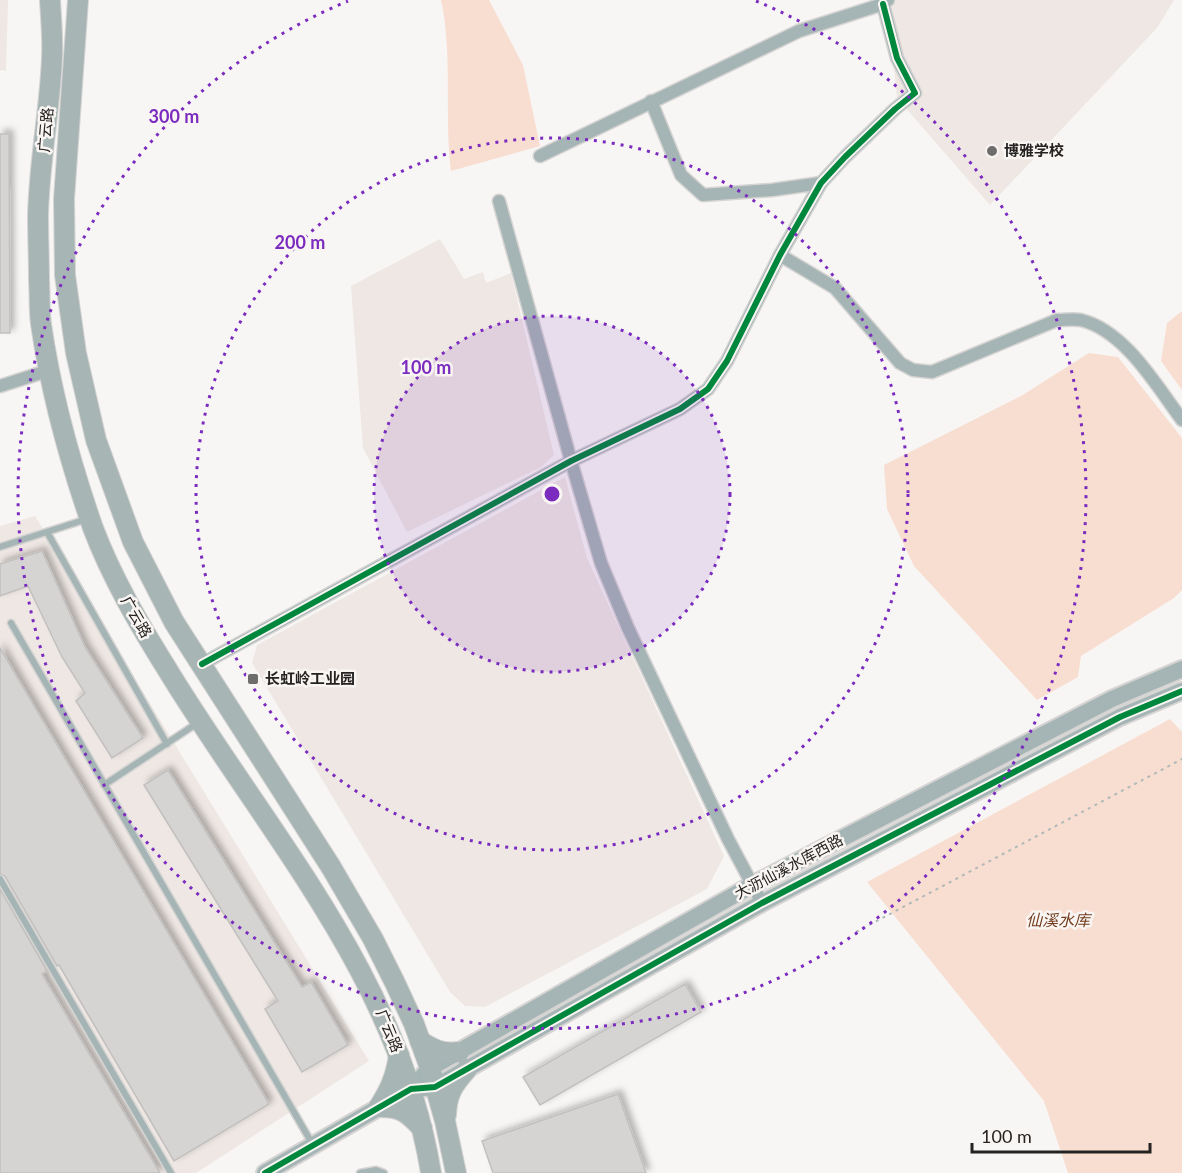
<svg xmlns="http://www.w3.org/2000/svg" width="1182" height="1173" font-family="Lato,'Noto Sans SC',sans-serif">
<defs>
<filter id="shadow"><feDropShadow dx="4" dy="-4" stdDeviation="3" flood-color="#0004"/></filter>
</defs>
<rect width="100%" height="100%" fill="#f8f6f4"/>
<g fill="#eee7e3">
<path d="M 0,0 L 8,0 L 6,71 L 0,70 Z"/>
<path d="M 894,0 L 1174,0 L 1157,28 L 990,205 L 897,98 L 888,5 Z"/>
<path d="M 440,239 L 464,279 L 483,272 L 486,283 L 511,273 L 554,455 L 541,467 L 407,532 L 363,448 L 351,286 Z"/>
<path d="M 565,477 L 587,558 L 724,856 L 707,889 L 485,1007 L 465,1006 L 450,992 L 252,663 L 257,645 Z"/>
<path d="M 35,516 L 369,1061 L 196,1173 L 0,1173 L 0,526 Z"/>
</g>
<g fill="#f8ded1">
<path d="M 441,0 L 489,0 L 523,65 L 540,146 L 451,171 C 444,115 453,54 441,0 Z"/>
<path d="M 1182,311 L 1182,390 L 1161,361 L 1167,323 Z"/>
<path d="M 1089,353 L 1118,357 L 1182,438 L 1182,590 L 1174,598 L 1081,656 L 1078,677 L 1037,700 L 914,566 L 887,509 L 884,465 L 1021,396 Z"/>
<path d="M 1170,719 L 1182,732 L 1182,1173 L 1068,1173 L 1044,1101 L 867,882 Z"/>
</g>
<g fill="#d6d4d3" stroke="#c2c0bf" stroke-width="1.5" filter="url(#shadow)">
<path d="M 0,134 L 9,134 L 10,333 L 0,333 Z"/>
<path d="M 42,551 L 85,647 L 143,738 L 112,758 L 76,701 L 85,693 L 62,657 L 28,586 L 0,596 L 0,564 Z"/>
<path d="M 0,648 L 269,1104 L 174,1161 L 59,965 L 57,966 L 5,876 L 0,874 Z"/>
<path d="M 168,770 L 302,987 L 311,982 L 348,1045 L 302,1072 L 265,1009 L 278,1001 L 144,785 Z"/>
<path d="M 0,889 L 47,971 L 42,974 L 160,1173 L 0,1173 Z"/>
<path d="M 685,984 L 701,1012 L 540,1105 L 523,1077 Z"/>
<path d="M 618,1094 L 646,1173 L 493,1173 L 482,1141 Z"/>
</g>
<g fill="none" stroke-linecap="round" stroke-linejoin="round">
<g stroke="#d5d4d3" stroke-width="9">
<g id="service">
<path d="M 47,532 L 167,744"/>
<path d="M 0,547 L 87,519"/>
<path d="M 11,623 L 313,1145"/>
<path d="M 104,785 L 199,722"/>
<path d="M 0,879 L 171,1173"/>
<path d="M 360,1173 L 376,1170 L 384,1173"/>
</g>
</g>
<g stroke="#d5d4d3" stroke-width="15">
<g id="minor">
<path d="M 651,101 L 681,175 L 703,195 L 772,190 L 821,183"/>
<path d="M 540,156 L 799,31 L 883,4 L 888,0"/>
<path d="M 499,201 L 571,461 L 601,563 L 628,628 L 728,839 L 762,903"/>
<path d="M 780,255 L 835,288 L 900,363 L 913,370 L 932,372 L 1057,320 C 1065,320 1073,319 1081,320 C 1125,331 1156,385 1182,420"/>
<path d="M 0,386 L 50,370"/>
<path d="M 202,664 L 571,461 L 680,409 L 708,389 L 727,361 L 780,255 L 821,183 L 845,157 L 895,109 L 915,93 L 897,58 L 883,4"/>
</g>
</g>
<g stroke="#d5d4d3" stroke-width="20">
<g id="tertiary">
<path d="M 422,1077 L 430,1068 L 752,885 L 1112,699 L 1182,669"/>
<path d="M 265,1173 L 411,1089 L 435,1087 L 762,903 L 1120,717 L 1182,691"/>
</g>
</g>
<g stroke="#d5d4d3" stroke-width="22">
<g id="primary">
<path d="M 50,0 C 51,19 53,38 52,57 C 50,110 39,163 38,216 C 38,237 39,259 39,280 C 40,295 39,310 41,324 C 51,393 70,462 93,528 C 112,578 139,624 167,669 C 267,833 399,976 431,1173"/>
<path d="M 78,0 L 64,199 L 65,275 L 76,353 L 96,440 L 133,542 L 174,622 L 331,867 L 373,939 L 395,983 L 414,1024 L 430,1068 L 445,1121 L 456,1173"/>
<path d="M 420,1041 C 434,1050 442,1054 459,1052"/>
<path d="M 379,1107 C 390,1090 396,1076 399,1055"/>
<path d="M 379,1107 C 401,1107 407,1112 422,1128"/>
<path d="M 446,1115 C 447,1093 453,1085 467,1069"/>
</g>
</g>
<path stroke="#b0b8b8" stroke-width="2" stroke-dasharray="3 4.5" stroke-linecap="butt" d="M 856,932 L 1182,759"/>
<use href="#service" stroke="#a5b4b4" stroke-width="6"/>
<use href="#minor" stroke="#a5b4b4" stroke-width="12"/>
<use href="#tertiary" stroke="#a5b4b4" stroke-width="16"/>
<use href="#primary" stroke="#a8b5b5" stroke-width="20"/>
<g stroke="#f9f5f3" stroke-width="10">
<g id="cycleway">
<path d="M 202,664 L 571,461 L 680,409 L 708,389 L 727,361 L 780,255 L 821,183 L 845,157 L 895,109 L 915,93 L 897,58 L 883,4"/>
<path d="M 265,1173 L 411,1089 L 435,1087 L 762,903 L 1120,717 L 1182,691"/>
</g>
</g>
<use href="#cycleway" stroke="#00873e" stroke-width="6"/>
</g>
<circle cx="552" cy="494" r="178" fill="#7b2cbf" fill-opacity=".12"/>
<g fill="none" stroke="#7b2cbf" stroke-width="3" stroke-dasharray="3 6">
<circle cx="552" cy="494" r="178"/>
<circle cx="552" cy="494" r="356"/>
<path d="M756 1A534 534 0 1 1 348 1"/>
</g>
<g fill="#6f6d6c" stroke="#f9f5f3" stroke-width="2">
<circle cx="992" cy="151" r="6"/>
<rect x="247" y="673" width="12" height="12" rx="3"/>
</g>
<g text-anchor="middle" stroke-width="5" stroke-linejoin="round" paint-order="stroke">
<g font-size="15" fill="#252322" stroke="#f9f5f3">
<text transform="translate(46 130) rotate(-85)" y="5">广云路</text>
<text transform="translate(136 617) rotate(60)" y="5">广云路</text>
<text transform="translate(789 867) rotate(-28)" y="5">大沥仙溪水库西路</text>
<text transform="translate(389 1031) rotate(68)" y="5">广云路</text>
</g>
<g font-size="15" font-weight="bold" fill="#252322" stroke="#f9f5f3" text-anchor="start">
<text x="1004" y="156">博雅学校</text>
<text x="265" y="684">长虹岭工业园</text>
</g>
<g font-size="16" font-style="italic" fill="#723c1d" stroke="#f9f5f3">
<text x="1058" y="926">仙溪水库</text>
</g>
</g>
<circle cx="552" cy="494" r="9" fill="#7b2cbf" stroke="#f9f5f3" stroke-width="3"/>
<g font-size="18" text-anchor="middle" font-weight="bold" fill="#7b2cbf" stroke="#f9f5f3" stroke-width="5" stroke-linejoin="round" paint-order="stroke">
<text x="174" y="123">300 m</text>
<text x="300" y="249">200 m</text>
<text x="426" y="374">100 m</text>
</g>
<path d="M972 1143v9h178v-9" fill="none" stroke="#252322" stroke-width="3"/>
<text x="981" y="1143" font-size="18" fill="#252322" stroke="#f9f5f3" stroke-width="4.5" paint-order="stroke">100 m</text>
</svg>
